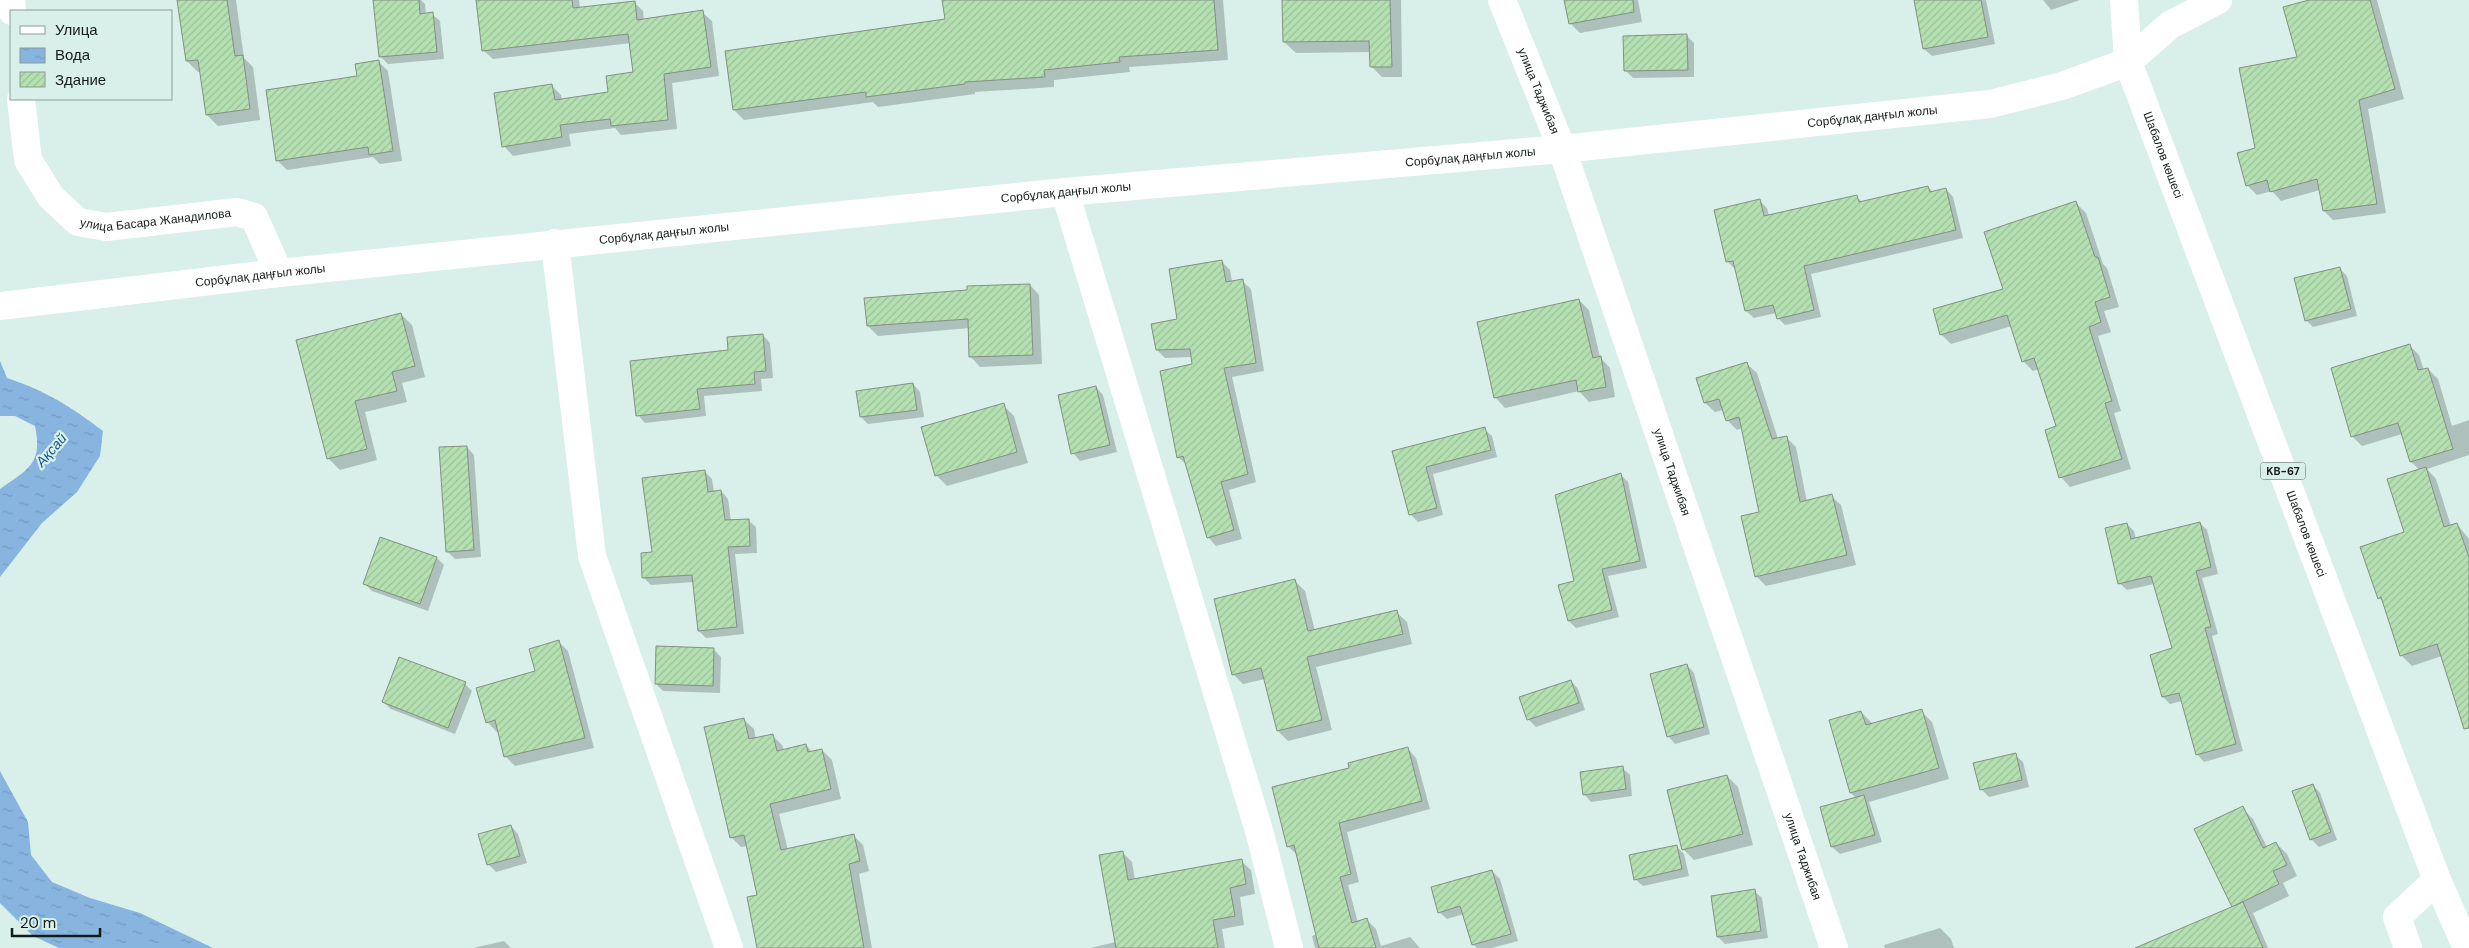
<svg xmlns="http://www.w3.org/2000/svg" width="2469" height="948" font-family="'DM Sans',sans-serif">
<defs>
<pattern id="water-ripples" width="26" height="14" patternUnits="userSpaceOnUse" patternTransform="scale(1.25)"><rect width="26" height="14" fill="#88b5e0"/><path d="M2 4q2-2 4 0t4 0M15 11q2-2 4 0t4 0" fill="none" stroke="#749bc0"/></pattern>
<pattern id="building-hatch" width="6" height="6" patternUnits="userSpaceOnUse" patternTransform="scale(1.25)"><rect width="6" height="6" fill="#b5e1b2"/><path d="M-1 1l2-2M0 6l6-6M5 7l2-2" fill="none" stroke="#9bc098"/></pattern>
</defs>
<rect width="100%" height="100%" fill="#d9f0ea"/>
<g fill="url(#water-ripples)">
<path d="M 0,361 L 7,378 C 46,391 70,406 103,431 L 100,456 L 77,492 L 42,523 L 0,577 L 0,489 C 28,469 43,464 35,426 L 15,416 L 0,416 Z"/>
<path d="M 0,771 L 28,822 L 31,855 L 52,882 L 90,898 L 140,913 L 213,948 L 59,948 L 33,936 L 0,903 Z"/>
</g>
<g fill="#0003">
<path d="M 179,0 L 236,0 L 244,58 L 253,67 L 260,120 L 218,126 L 207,115 L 201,72 L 198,72 L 187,61 Z"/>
<path d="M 421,0 L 425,4 L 426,14 L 432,14 L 440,21 L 444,59 L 388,64 L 381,57 L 375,1 Z"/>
<path d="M 478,0 L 579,0 L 580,8 L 634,2 L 643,11 L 644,20 L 702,12 L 712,21 L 719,76 L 672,83 L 677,129 L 621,135 L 615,128 L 569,134 L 571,146 L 513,156 L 504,146 L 551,85 L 561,95 L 562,100 L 609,93 L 635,73 L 631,43 L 493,59 L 483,50 Z"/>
<path d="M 943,0 L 1223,0 L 1228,60 L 1129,67 L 1130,72 L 1054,80 L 1054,87 L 975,92 L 975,94 L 878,107 L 873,102 L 744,120 L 734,110 L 946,20 Z"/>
<path d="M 1284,0 L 1401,0 L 1402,77 L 1382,77 L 1371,66 L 1371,52 L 1296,53 L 1284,42 Z"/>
<path d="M 1565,0 L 1638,0 L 1642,22 L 1580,33 L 1570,23 Z"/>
<path d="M 1924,0 L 1986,0 L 1995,44 L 1932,56 L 1924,49 Z"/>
<path d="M 2043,0 L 2080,0 L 2051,10 Z"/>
<path d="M 2314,0 L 2377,0 L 2404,99 L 2368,109 L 2386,213 L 2333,220 L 2324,211 L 2320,190 L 2281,201 L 2272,191 L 2257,195 L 2247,185 L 2257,149 L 2299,58 Z"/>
<path d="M 1686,35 L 1694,43 L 1694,77 L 1633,78 L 1625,70 Z"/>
<path d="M 378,61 L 388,71 L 402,161 L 380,164 L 373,157 L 287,170 L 277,160 L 358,78 Z"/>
<path d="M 1928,187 L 1933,192 L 1946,189 L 1953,197 L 1963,238 L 1811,274 L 1821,317 L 1785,325 L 1778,318 L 1776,313 L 1754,318 L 1746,311 L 1735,269 L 1728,262 L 1760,201 L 1767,208 L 1769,216 L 1856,196 L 1863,203 Z"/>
<path d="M 2076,203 L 2086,213 L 2103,264 L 2107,268 L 2119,307 L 2104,311 L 2111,332 L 2098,336 L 2121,411 L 2114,413 L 2131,469 L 2070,487 L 2061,477 L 2057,427 L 2039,369 L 2033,371 L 2023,361 L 2012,326 L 1951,344 L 1941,334 L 2005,289 Z"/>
<path d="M 1222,262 L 1230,270 L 1232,282 L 1242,281 L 1251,289 L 1264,371 L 1232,377 L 1256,482 L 1229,490 L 1242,539 L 1216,546 L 1208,537 L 1187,465 L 1178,457 L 1193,365 L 1192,357 L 1165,358 L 1157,350 Z"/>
<path d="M 2339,268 L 2347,276 L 2357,316 L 2313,327 L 2306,320 Z"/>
<path d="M 1030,285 L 1039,295 L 1042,364 L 980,367 L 971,357 L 970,328 L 878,336 L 868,326 Z"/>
<path d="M 1579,300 L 1589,310 L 1600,357 L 1610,368 L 1615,397 L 1589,402 L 1579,391 L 1505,408 L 1495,397 Z"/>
<path d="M 401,314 L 412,325 L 425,377 L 402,383 L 407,402 L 365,412 L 377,460 L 340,470 L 328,458 L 298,341 Z"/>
<path d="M 763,335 L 770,343 L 773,378 L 761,379 L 762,391 L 704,396 L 706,416 L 645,423 L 638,415 L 729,351 Z"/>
<path d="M 2410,346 L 2419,355 L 2424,370 L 2428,369 L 2438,379 L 2452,426 L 2469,420 L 2469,455 L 2427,469 L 2436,479 L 2451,526 L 2457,524 L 2469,539 L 2469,720 L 2442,656 L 2412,666 L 2401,655 L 2385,603 L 2379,598 L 2405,533 L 2420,470 L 2411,462 L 2402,434 L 2362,446 L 2352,436 Z"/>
<path d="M 1747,364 L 1757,373 L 1778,439 L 1786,437 L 1796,447 L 1807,502 L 1831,496 L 1841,505 L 1856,565 L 1766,586 L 1757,577 L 1742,517 L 1760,513 L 1742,428 L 1737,430 L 1727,420 L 1723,410 L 1715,412 L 1705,403 Z"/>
<path d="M 913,384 L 920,392 L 924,417 L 868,424 L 861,417 Z"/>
<path d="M 1096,387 L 1103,395 L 1117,452 L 1080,461 L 1073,453 Z"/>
<path d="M 1003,405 L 1014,416 L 1028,463 L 947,486 L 936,475 Z"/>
<path d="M 1484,429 L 1492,436 L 1497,457 L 1433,474 L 1443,515 L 1418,522 L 1410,514 L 1394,452 Z"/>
<path d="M 467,447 L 474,455 L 481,557 L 455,559 L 448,552 Z"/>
<path d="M 704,471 L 712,479 L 714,492 L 721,491 L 728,499 L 731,521 L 748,520 L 756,527 L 757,553 L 735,554 L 744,634 L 706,638 L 699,631 L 694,582 L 651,585 L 643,577 L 653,553 Z"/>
<path d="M 1620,474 L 1628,482 L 1647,568 L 1608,576 L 1619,617 L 1576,628 L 1569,621 L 1576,582 Z"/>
<path d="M 2200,523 L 2207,530 L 2218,574 L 2202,578 L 2218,634 L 2212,636 L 2243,751 L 2204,762 L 2197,754 L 2182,701 L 2170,704 L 2163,697 L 2151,656 L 2173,649 L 2154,584 L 2127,590 L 2119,583 L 2127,524 L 2134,531 L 2136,539 Z"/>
<path d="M 437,558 L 444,565 L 428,611 L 372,591 L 365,584 Z"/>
<path d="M 1295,581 L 1305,591 L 1315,631 L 1396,612 L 1407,622 L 1412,644 L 1316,667 L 1332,730 L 1288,741 L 1278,731 L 1265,679 L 1243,684 L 1233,674 Z"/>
<path d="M 559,642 L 568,651 L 594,748 L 515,766 L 505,756 L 499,731 L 497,732 L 487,722 L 536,672 Z"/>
<path d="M 713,649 L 721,657 L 720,693 L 663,691 L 656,684 Z"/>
<path d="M 1687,665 L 1694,673 L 1710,734 L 1675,744 L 1668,736 Z"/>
<path d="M 1571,681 L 1578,689 L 1585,710 L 1536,727 L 1528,719 Z"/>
<path d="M 465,684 L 472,691 L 455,734 L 391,709 L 383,702 Z"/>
<path d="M 1921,711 L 1932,722 L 1949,779 L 1869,802 L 1882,842 L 1840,854 L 1832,847 L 1857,799 L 1851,793 L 1830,721 L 1861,712 L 1873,724 Z"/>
<path d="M 743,719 L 754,729 L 756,739 L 772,735 L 782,745 L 784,750 L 806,745 L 812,752 L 822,750 L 832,760 L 841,799 L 779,814 L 788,850 L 853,835 L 863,845 L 869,871 L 859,874 L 872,948 L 758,948 L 759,896 L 747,846 L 741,847 L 731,837 Z"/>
<path d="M 1408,749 L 1416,758 L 1430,809 L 1347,832 L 1359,882 L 1348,885 L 1358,923 L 1367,920 L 1376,929 L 1381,946 L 1410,937 L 1420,948 L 1315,948 L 1312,936 L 1317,934 L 1297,855 L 1288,846 L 1351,768 Z"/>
<path d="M 2015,755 L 2023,762 L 2029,787 L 1989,797 L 1981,789 Z"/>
<path d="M 1622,768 L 1630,775 L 1632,796 L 1591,802 L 1584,794 Z"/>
<path d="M 1727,776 L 1738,787 L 1753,845 L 1694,860 L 1683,849 Z"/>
<path d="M 2313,785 L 2320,793 L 2337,840 L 2319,847 L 2311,839 Z"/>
<path d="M 2242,808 L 2253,819 L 2267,847 L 2276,843 L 2287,854 L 2297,876 L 2283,883 L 2289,896 L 2253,913 L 2268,948 L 2138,948 L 2234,907 Z"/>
<path d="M 511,826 L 518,834 L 527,863 L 496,872 L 488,864 Z"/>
<path d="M 1676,846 L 1684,854 L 1689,876 L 1643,886 L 1635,879 Z"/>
<path d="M 1122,852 L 1132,862 L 1135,880 L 1241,861 L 1251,870 L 1255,894 L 1240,897 L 1244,925 L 1222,929 L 1225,948 L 1090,948 L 1116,942 Z"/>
<path d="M 1492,871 L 1500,879 L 1518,941 L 1492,948 L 1477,948 L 1473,944 L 1464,914 L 1447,919 L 1439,912 Z"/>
<path d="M 1754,891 L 1762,898 L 1768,938 L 1725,944 L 1718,937 Z"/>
<path d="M 1940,928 L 1951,939 L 1954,948 L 1885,948 L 1884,945 Z"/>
<path d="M 504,941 L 511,948 L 473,948 Z"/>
</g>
<g fill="url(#building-hatch)" stroke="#839082">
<path d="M 177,0 L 227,0 L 235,56 L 243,55 L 250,109 L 206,115 L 198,60 L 186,61 Z"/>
<path d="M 373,0 L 419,0 L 420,14 L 433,12 L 437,52 L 379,57 Z"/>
<path d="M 476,0 L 572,0 L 573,8 L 635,1 L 637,20 L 703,10 L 711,67 L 664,74 L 668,120 L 611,126 L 610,119 L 560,125 L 562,137 L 502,147 L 494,93 L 552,84 L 555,100 L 608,92 L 606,76 L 633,72 L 628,34 L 482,51 Z"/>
<path d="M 942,0 L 1214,0 L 1218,50 L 1119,57 L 1120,62 L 1044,70 L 1045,77 L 965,82 L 965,84 L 866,97 L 866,92 L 733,110 L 725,51 L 945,19 Z"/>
<path d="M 1282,0 L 1390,0 L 1392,67 L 1370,67 L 1369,41 L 1283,42 Z"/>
<path d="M 1564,0 L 1633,0 L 1634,12 L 1569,24 Z"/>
<path d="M 1914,0 L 1981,0 L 1988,37 L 1923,49 Z"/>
<path d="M 2309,0 L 2370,0 L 2395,89 L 2359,100 L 2377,204 L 2323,211 L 2317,179 L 2270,192 L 2267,180 L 2246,186 L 2237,153 L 2255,148 L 2239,68 L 2297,57 L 2283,7 Z"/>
<path d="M 1687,34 L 1688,70 L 1624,71 L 1623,36 Z"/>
<path d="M 379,60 L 393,151 L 369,155 L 368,147 L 276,161 L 266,90 L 357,76 L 355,64 Z"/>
<path d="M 1928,186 L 1930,192 L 1946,188 L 1956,230 L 1804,266 L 1814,310 L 1777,319 L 1773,305 L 1745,311 L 1733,261 L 1726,262 L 1714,210 L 1760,199 L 1764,216 L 1857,195 L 1859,202 Z"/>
<path d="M 2076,201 L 2095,257 L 2098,257 L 2110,297 L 2095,302 L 2101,322 L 2089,327 L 2112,401 L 2105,403 L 2122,459 L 2059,478 L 2045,430 L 2056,426 L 2034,358 L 2022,362 L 2007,315 L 1940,335 L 1933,309 L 2003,289 L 1984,232 Z"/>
<path d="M 1222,260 L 1226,282 L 1243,279 L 1256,363 L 1224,368 L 1248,474 L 1221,482 L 1234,530 L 1207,538 L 1183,456 L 1177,458 L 1160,371 L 1192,364 L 1190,349 L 1156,350 L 1151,324 L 1177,319 L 1169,269 Z"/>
<path d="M 2340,267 L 2351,309 L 2305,321 L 2294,278 Z"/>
<path d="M 1030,284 L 1033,355 L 969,357 L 968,319 L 867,326 L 864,298 L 967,290 L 967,286 Z"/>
<path d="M 1579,299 L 1593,358 L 1601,356 L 1606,387 L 1578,392 L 1576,380 L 1494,398 L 1477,322 Z"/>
<path d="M 401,313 L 415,366 L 392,372 L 397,391 L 355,401 L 367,449 L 327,459 L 296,340 Z"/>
<path d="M 763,334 L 766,371 L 754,372 L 755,384 L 697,389 L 700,409 L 636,416 L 630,361 L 728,350 L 727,337 Z"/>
<path d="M 2410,344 L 2418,370 L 2428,368 L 2453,449 L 2410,462 L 2398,423 L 2351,437 L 2331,368 Z"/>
<path d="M 1747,362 L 1772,439 L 1787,436 L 1800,502 L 1832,494 L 1847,555 L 1755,577 L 1741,516 L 1759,512 L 1739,417 L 1726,421 L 1719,399 L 1704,403 L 1696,378 Z"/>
<path d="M 913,383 L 917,410 L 860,417 L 856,391 Z"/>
<path d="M 1096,386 L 1110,445 L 1071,454 L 1058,395 Z"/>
<path d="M 1004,403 L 1017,452 L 935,476 L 921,427 Z"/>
<path d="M 1485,427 L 1491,450 L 1426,467 L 1437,508 L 1409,515 L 1392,451 Z"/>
<path d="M 467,446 L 474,550 L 446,552 L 439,447 Z"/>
<path d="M 2426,467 L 2444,527 L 2457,523 L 2469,557 L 2469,728 L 2464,729 L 2437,644 L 2400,656 L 2381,597 L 2378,599 L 2360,547 L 2404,532 L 2387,479 Z"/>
<path d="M 705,470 L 708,492 L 721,490 L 725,520 L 749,519 L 750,546 L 728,547 L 737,627 L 698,631 L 692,575 L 642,578 L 641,553 L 652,552 L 642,478 Z"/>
<path d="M 1621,473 L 1640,561 L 1602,569 L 1612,610 L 1568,621 L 1558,585 L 1574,581 L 1555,495 Z"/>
<path d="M 2200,522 L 2211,567 L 2196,571 L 2211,627 L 2205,628 L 2236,744 L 2196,755 L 2179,693 L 2162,697 L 2150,655 L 2172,648 L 2151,576 L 2118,584 L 2105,528 L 2127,523 L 2131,539 Z"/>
<path d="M 380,537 L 437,557 L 420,604 L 363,584 Z"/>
<path d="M 1295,579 L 1308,631 L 1397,610 L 1403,634 L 1307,657 L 1322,720 L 1277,731 L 1261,668 L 1232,675 L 1214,599 Z"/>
<path d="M 559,640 L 585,738 L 504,757 L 495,720 L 486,723 L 476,688 L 535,671 L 529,649 Z"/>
<path d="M 656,646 L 714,648 L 713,686 L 655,684 Z"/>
<path d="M 399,657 L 466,682 L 448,728 L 382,702 Z"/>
<path d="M 1687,664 L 1704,727 L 1667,737 L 1650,674 Z"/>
<path d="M 1571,680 L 1579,703 L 1527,720 L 1519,697 Z"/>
<path d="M 1922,709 L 1939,768 L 1850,793 L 1829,720 L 1861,711 L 1866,725 Z"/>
<path d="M 744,718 L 749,739 L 773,734 L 777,751 L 806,744 L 808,752 L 822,749 L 831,789 L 770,804 L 781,850 L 854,834 L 860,861 L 849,864 L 864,948 L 757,948 L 747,897 L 757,895 L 744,835 L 730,838 L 704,727 Z"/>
<path d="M 1408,747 L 1422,801 L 1339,823 L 1351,874 L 1340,877 L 1352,923 L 1367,918 L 1376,948 L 1319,948 L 1294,845 L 1287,847 L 1272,787 L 1349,768 L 1348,763 Z"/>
<path d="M 2016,753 L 2022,780 L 1980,790 L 1973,763 Z"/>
<path d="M 1623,766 L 1626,789 L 1583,795 L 1580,772 Z"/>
<path d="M 1727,775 L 1743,834 L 1682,850 L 1667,790 Z"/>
<path d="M 2313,784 L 2331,832 L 2310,840 L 2292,791 Z"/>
<path d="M 1864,795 L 1875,835 L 1831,847 L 1820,807 Z"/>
<path d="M 2243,806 L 2263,848 L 2276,842 L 2287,865 L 2273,871 L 2279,884 L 2232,907 L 2194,829 Z"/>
<path d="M 511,825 L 520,856 L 487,865 L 478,834 Z"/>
<path d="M 1677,845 L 1682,869 L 1634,880 L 1629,855 Z"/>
<path d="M 1123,851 L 1128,880 L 1242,859 L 1246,884 L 1230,888 L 1235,916 L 1213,920 L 1218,948 L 1116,948 L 1099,855 Z"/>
<path d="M 1492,870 L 1511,934 L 1472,945 L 1460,906 L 1438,913 L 1431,887 Z"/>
<path d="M 1755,889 L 1761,931 L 1717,937 L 1711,896 Z"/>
<path d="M 2243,902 L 2263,948 L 2135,948 Z"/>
</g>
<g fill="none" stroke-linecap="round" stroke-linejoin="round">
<g stroke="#fff" stroke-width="28">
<path d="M 11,0 L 12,11"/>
<path id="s1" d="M 1502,0 L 1562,149 L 1834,948"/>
<path d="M 2124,0 L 2128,62"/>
<path d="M 2128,62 L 2170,25 L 2218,0"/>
<path id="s2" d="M 21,99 L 28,160 L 51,197 L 78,222 L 106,227 L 237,212 L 254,217 L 279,273"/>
<path d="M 1065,192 L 1260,834 L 1289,948"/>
<path d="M 555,243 L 592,556 L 729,948"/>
<path d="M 2408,948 L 2397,917 L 2437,880"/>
</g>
<path stroke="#fff" stroke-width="28" id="s3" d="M 0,306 L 279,273 L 1065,192 L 1562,149 L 1990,104 L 2062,86 L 2128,62 L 2437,880 L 2467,948"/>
</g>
<g text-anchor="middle" stroke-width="4.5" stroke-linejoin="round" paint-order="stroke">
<rect fill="#d9f0ea" stroke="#4f5c58" stroke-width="1" x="2260.5" y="462.5" width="45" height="17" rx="4"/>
<g font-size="11" font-weight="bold" fill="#141c1a">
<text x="2283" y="475">KB-67</text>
</g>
<g font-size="12" fill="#141c1a" stroke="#d9f0ea">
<text dy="4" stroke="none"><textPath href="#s1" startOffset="98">улица Таджибая</textPath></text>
<text dy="4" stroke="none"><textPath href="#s3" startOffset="1882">Сорбұлақ даңғыл жолы</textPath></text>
<text dy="4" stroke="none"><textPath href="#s3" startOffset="2244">Шабалов көшесі</textPath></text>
<text dy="4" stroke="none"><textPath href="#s3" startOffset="1478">Сорбұлақ даңғыл жолы</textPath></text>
<text dy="4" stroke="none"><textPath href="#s3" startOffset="1072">Сорбұлақ даңғыл жолы</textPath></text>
<text dy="4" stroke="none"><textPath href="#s2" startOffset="220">улица Басара Жанадилова</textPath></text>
<text dy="4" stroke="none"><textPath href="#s3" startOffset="668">Сорбұлақ даңғыл жолы</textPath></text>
<text dy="4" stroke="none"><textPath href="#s3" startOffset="262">Сорбұлақ даңғыл жолы</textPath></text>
<text dy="4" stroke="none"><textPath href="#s1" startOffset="502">улица Таджибая</textPath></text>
<text dy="4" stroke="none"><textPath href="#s3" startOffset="2649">Шабалов көшесі</textPath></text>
<text dy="4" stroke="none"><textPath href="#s1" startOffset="908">улица Таджибая</textPath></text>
</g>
<g font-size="14" font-style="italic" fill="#0f558a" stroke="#d9f0ea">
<text transform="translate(51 450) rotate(-49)" y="5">Ақсай</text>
</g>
</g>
<rect x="10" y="10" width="162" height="90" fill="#d9f0ea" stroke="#8a9b97"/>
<rect x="20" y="26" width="25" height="8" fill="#ffffff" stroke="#8a9b97"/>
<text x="55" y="35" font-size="15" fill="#141c1a">Улица</text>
<rect x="20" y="48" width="25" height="15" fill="url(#water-ripples)" stroke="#8a9b97"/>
<text x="55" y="60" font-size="15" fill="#141c1a">Вода</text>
<rect x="20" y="72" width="25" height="15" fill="url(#building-hatch)" stroke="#8a9b97"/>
<text x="55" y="85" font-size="15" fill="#141c1a">Здание</text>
<path d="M12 928v8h88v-8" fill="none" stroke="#141c1a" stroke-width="2.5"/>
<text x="20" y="928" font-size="15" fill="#141c1a" stroke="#d9f0ea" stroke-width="4" paint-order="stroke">20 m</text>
</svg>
